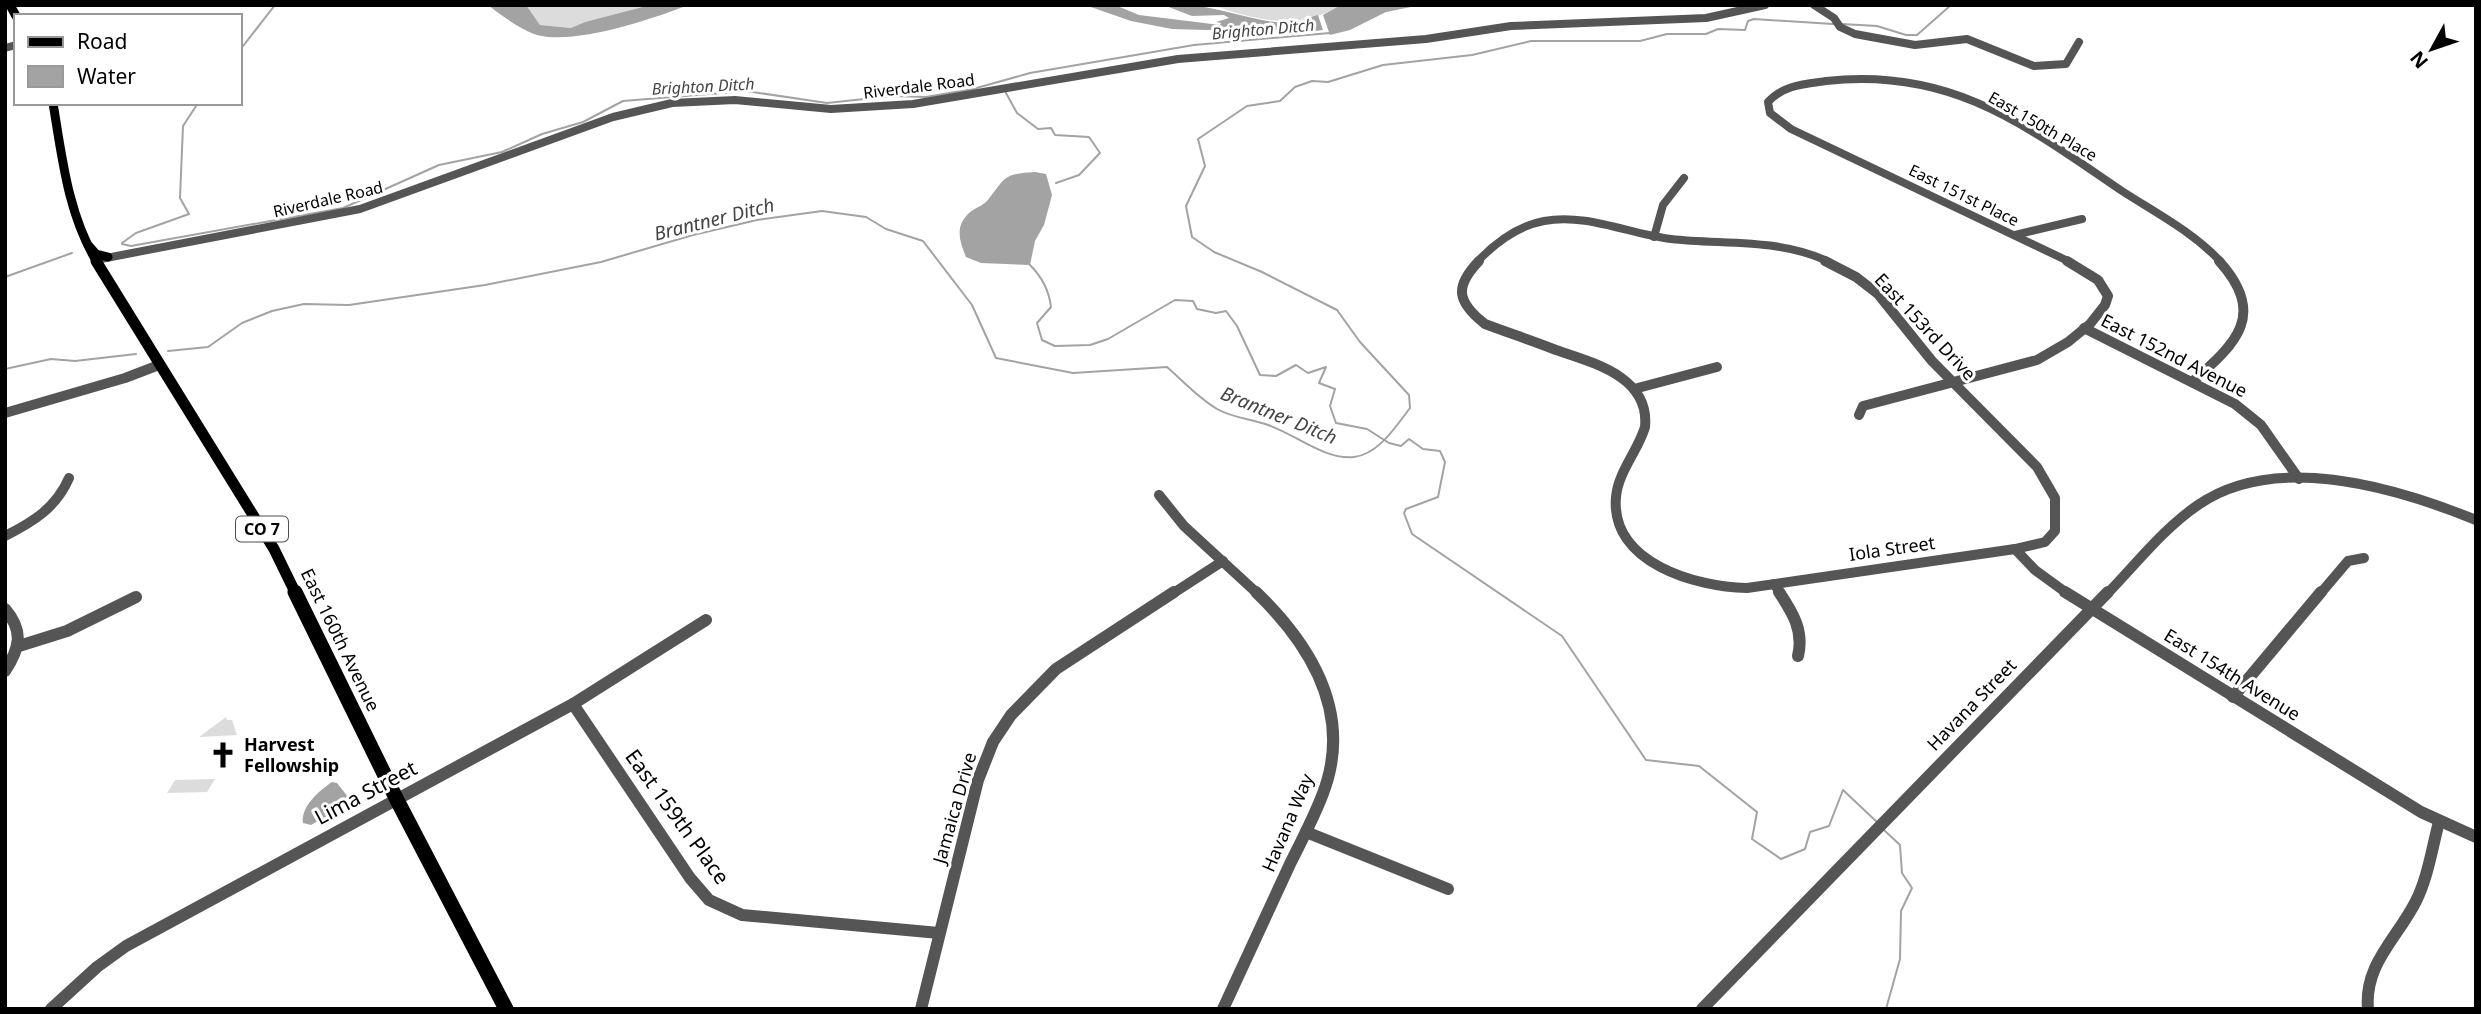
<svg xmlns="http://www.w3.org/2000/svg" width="2481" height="1014" font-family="'Noto Sans',sans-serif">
<rect width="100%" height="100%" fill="#fff"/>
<g fill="#dcdcdc">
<path d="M 526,5 L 650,5 L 585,22 L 572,28 L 540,25 Z"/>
<path d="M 1213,5 L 1341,5 C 1301,31 1256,21 1213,5 Z"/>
<path d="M 226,717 L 227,720 L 232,720 L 237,735 L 199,737 Z"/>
<path d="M 215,779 L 207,792 L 167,793 L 175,780 Z"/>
</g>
<g fill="#a3a3a3">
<path d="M 488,5 L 526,5 L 540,25 L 571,28 L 585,22 L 650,5 L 688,5 C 653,19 569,47 534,34 C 518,28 501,15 488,5 Z"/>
<path d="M 1085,5 L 1115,5 L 1139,15 L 1220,25 L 1221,23 L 1216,22 L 1229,18 L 1224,15 L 1192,16 L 1166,6 C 1210,0 1248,23 1291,23 C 1300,23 1309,17 1318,15 L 1323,30 L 1289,34 L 1287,31 L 1254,28 L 1241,31 L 1172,29 L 1131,21 Z"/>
<path d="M 1341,5 L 1410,5 L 1416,6 L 1386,12 L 1350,30 L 1330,35 L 1323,15 Z"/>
<path d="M 1035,172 L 1046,174 L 1052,195 L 1044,225 L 1035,241 L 1030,265 L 981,263 L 966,257 C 960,242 954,227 969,213 C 975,208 982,206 987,201 C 1006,178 1001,174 1035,172 Z"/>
<path d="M 332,782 L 337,783 L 348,797 L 347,805 L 311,825 L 303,823 C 300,807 320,790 332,782 Z"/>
</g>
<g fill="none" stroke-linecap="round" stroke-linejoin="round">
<g stroke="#a3a3a3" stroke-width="2">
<path d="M 1842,24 L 1877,26 L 1906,35 L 1917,35 L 1951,5"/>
<path d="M 240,50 L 275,5"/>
<path d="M 1006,93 L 1017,113 L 1038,129 L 1051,128 L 1055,135 L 1089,137 L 1100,153 L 1079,175 L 1056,183"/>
<path d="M 122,243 L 136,233 L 189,214 L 180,198 L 183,126 L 198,103"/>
<path d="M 122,244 L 131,246 L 343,208 L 439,165 L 502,152 L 542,134 L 583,122 L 623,101 L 746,91 L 827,103 L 892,96 L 926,97 L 973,89 L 1030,73 L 1194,45 L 1330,33"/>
<path d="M 1030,265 C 1042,277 1049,290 1051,307 L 1037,323 L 1042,340 L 1055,346 L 1090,345 L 1108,339 L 1175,300 L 1193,301 L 1197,309 L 1216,313 L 1226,311 L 1237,326 L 1260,375 L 1276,376 L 1296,365 L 1308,373 L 1326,367 L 1319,383 L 1335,389 L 1330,406 L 1336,423 L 1367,429 L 1389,443 L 1401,446 L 1409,439 L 1423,449 L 1440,451 L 1445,462 L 1438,497 L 1406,509 L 1404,513 L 1412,534 L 1562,636 L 1646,760 L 1699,766 L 1757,812 L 1752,839 L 1781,859 L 1805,849 L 1810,832 L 1829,826 L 1843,790 L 1878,823"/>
<path d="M 5,277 L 72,253"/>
<path d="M 168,351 L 208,347 L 242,323 L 272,311 L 304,304 L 349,305 L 485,285 L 601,262 L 693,235 L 757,220 L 822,211 L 866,217 L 886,229 L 923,241 L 972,305 L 996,358 L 1073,373 L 1167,367 C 1183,381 1198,398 1217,409 C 1233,418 1251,419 1268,425 C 1295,434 1324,460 1354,457 C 1379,454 1396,426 1410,408 L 1409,395 L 1360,342 L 1337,310 L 1262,272 L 1214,252 L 1192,237 L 1186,206 L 1205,166 L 1198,139 L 1247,106 L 1280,101 L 1295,87 L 1312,81 L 1328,82 L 1383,65 L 1472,55 L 1531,41 L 1640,41 L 1667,34 L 1706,34 L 1718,29 L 1745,30 L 1748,21 L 1754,19 L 1833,24"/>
<path d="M 5,369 L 51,359 L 75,361 L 136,354"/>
<path d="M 1884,830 L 1900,845 L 1902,873 L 1912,888 L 1901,911 L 1900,959 L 1886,1009"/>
</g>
<g stroke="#555" stroke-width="8">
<path d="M 1814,5 L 1834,18 L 1840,27 L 1855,34 L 1915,45 L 1967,39 L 2034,66 L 2066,64 L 2079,42"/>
<path d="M 5,48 L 16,45"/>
<path d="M 2015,235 L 2082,219"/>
<path d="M 1654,237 L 1663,205 L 1684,178"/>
<path d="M 101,259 L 360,209 L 613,117 L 672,103 L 735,100 L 831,109 L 913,104 L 1178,59 L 1426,39 L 1511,26 L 1706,18 L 1765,5"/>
<path d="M 1477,262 C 1495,243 1517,226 1544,221 C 1586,213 1629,234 1671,239 C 1722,245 1781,238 1829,262"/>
<path d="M 2070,262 L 1791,129 L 1770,113 L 1768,102 C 1783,85 1805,84 1826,81 C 1951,67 2025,125 2122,191 C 2156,213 2193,232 2221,262"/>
</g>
<g stroke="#555" stroke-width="10">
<path d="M 1479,261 C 1454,287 1457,302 1485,324 C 1509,333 1533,341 1556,350 C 1594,363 1650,377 1645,427 C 1638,451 1618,472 1616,497 C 1610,563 1696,587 1747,588 L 2015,549 L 2045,542 L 2055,531 L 2055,498 L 2037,467 L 1932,361 L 1878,294 L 1856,277 L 1825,261"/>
<path d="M 2084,328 L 2235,404 L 2261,425 L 2299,479"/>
<path d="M 2193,381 C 2237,343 2267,314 2219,261"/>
<path d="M 1634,389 L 1717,367"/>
<path d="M 5,413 L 125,378 L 159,365"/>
<path d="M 1859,415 L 1863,406 L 2037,360 L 2068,342 L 2090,324 L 2105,305 L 2108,296 L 2098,280 L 2067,261"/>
<path d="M 1159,495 L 1184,526 L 1258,594"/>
<path d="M 5,536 C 33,522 56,508 69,478"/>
<path d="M 2015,549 L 2035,570 L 2068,594"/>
<path d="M 1774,584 L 1781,594"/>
<path d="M 1172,594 L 1223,561"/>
<path d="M 2107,594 C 2136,564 2164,528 2198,505 C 2276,451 2397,488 2476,520"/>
<path d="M 2320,594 L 2348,561 L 2364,558"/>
</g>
<g stroke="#555" stroke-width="12">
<path d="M 1779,592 C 1793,613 1804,631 1798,656"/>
<path d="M 2065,592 L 2421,812 L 2476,837"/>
<path d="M 5,609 C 24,631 20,648 5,671"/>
<path d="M 19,646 L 67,631 L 136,597"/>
<path d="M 2233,697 L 2321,592"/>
<path d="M 573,704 L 690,878 L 709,900 L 742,915 L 939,933"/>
<path d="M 1306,832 L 1448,889"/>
<path d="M 51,1009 L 97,967 L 126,946 L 573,704 L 706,620"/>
<path d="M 921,1009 L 978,780 L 993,742 L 1011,715 L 1056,669 L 1174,592"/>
<path d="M 1223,1009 C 1245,961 1268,912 1290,864 C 1301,842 1313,819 1322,796 C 1354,716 1313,647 1256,592"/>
<path d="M 1702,1009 L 2108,592"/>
<path d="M 2368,1009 C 2364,964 2397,939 2416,901 C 2428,877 2432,848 2439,822"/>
</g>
<g stroke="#000" stroke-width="9">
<path d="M 10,5 L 16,16"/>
<path d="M 53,103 C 62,157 68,215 97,262"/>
<path d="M 88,245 L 96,254 L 108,257"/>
</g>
<path stroke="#000" stroke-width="11" d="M 96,261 L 274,549 L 296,594"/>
<path stroke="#000" stroke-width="15" d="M 295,592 L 397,800 L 506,1009"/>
</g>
<defs>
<g id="church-bare" transform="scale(2.1)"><path d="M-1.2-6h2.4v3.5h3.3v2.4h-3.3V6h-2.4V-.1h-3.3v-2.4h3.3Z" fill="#000" stroke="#fff" stroke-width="2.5" paint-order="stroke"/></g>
</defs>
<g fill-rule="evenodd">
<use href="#church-bare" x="223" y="755"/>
</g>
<g text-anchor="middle" stroke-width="6" stroke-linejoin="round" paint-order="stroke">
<g font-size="16" font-style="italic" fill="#444" stroke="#fff">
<text transform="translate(1263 29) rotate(-5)" y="6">Brighton Ditch</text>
<text transform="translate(703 86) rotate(-3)" y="6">Brighton Ditch</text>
</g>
<g font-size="16" fill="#000" stroke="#fff">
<text transform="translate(919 86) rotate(-7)" y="6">Riverdale Road</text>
<text transform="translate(2043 126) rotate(30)" y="6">East 150th Place</text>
<text transform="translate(1964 195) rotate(26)" y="6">East 151st Place</text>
<text transform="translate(328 199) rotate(-13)" y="6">Riverdale Road</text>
</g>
<rect fill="#fff" stroke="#4c4c4c" stroke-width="2" x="236" y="516.5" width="52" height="25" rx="5"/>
<g font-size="16" font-weight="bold" fill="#000">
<text x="262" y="535">CO 7</text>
</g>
<g font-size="18" fill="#000" stroke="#fff">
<text transform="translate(1925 327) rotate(47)" y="6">East 153rd Drive</text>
<text transform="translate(2174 356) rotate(27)" y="6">East 152nd Avenue</text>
<text transform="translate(1892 549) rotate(-8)" y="6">Iola Street</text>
<text transform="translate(340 640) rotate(64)" y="6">East 160th Avenue</text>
<text transform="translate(2232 675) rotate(32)" y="6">East 154th Avenue</text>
<text transform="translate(1972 705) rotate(-46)" y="6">Havana Street</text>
<text transform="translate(955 808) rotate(-74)" y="6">Jamaica Drive</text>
<text transform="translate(1288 823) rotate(-67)" y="6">Havana Way</text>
</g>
<g font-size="18" font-weight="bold" fill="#000" stroke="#fff" text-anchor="start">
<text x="244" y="751">Harvest<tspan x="244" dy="21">Fellowship</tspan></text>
</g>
<g font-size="19" font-style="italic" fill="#444" stroke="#fff">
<text transform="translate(714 219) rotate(-14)" y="7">Brantner Ditch</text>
<text transform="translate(1279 415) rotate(22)" y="7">Brantner Ditch</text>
</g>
<g font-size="21" fill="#000" stroke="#fff">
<text transform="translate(366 793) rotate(-28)" y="7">Lima Street</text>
<text transform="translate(677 817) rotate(54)" y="7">East 159th Place</text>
</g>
</g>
<rect width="2481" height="1014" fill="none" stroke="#000000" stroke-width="14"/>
<rect x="14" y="14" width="228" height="91" fill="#ffffff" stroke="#999999" stroke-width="2"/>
<rect x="28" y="37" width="35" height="10" fill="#000000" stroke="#999999" stroke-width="2"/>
<text x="77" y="49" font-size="21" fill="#000000">Road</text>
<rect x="28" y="66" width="35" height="21" fill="#a3a3a3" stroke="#999999" stroke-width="2"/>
<text x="77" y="84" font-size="21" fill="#000000">Water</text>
<g transform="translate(2432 49) rotate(230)" stroke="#ffffff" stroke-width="5" paint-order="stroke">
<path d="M0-5L12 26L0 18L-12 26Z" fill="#000000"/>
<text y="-10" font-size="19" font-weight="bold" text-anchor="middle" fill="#000000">N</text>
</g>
</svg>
